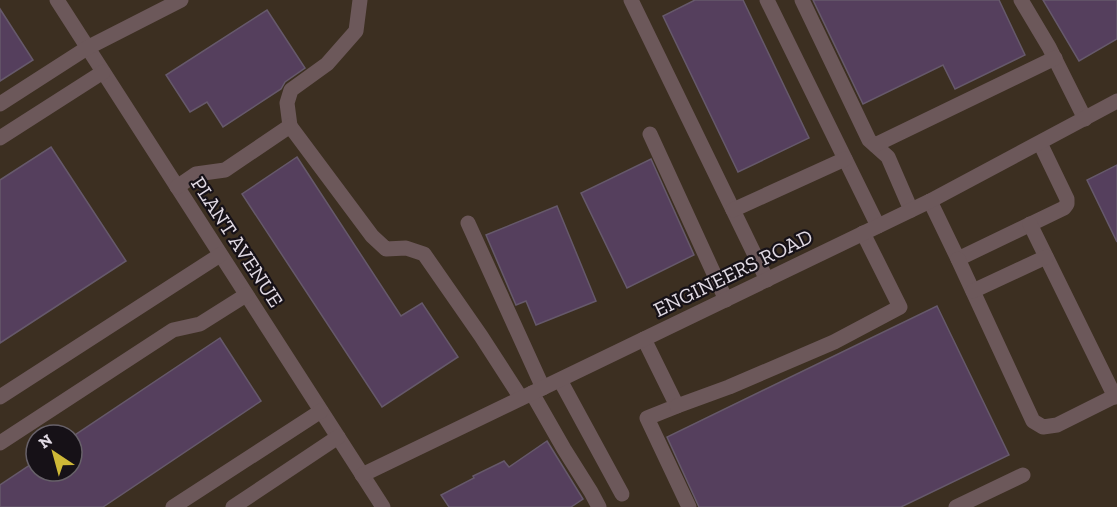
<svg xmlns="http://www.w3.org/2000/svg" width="1117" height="507" font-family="'Zilla Slab',serif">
<rect width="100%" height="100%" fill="#302535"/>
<path fill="#3c2f21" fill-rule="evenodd" d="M 0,0 L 1117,0 L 1117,507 L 0,507 ZM 36,435 L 72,435 L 72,471 L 36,471 Z"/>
<g fill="#553f5d" stroke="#66596b" stroke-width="1.5">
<path d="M 695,0 L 743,0 L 809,138 L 738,172 L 663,16 Z"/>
<path d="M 813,0 L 999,0 L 1025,55 L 955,89 L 943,65 L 863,104 Z"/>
<path d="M 1043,0 L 1117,0 L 1117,39 L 1079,61 Z"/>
<path d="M 0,9 L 33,60 L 0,81 Z"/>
<path d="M 267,10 L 305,68 L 285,82 L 281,89 L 223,127 L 207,102 L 190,112 L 166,75 Z"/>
<path d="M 51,147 L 126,261 L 0,343 L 0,180 Z"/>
<path d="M 297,157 L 401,316 L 422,303 L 458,357 L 382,407 L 242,194 Z"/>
<path d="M 651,159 L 694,255 L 627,288 L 581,193 Z"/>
<path d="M 1117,165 L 1117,242 L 1087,180 Z"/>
<path d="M 557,206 L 596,301 L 536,325 L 526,301 L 516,305 L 486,235 Z"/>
<path d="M 937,306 L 1009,455 L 901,507 L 699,507 L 667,437 Z"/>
<path d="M 220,338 L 261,401 L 103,507 L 0,507 L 0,485 L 36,461 L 36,471 L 72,471 L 72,437 Z"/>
<path d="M 547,441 L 583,499 L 571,507 L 449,507 L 441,495 L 474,478 L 473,476 L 504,461 L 509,467 Z"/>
</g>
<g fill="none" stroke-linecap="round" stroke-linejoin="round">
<g stroke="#6c585a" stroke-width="15">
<path d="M 57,0 L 383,507"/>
<path d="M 631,0 L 767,280"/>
<path d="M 767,0 L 878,226"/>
<path d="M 802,0 L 869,140 L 888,157 L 911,210"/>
<path d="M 1021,0 L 1049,47 L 1085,119"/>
<path d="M 0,104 L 87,48 L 181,0"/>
<path d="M 290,126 L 287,103 L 291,90 L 327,64 L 356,31 L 360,0"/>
<path d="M 650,134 L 726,300"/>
<path d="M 0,138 L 103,72"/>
<path d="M 875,145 L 1055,58"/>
<path d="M 177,187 L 196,174 L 225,170 L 290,126 L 372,236 L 386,249 L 406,248 L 424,254 L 481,336 L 521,398"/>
<path d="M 930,201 L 958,259 L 1064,208 L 1067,204 L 1067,199 L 1040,143"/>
<path d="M 733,210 L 845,159"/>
<path d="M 468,223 L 543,388"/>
<path d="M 1030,224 L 1115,397"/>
<path d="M 958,259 L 1033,421 L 1043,427 L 1057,425 L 1117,395"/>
<path d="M 973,291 L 1046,257"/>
<path d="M 644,339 L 677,406 L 647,418 L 689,507"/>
<path d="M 560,380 L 622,494"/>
<path d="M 532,393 L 564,449 L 591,492 L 599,507"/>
<path d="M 0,397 L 220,255"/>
<path d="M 677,406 L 729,387 L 834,342 L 900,307 L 863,233"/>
<path d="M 0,443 L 173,330 L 200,324 L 246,295"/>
<path d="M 362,475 L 930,201 L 1117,101"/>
<path d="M 173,507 L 321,411"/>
<path d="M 233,507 L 338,437"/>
<path d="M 956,507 L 1023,475"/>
</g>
</g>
<g text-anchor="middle" stroke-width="4.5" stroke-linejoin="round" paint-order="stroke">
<g font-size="21" fill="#e0d9e3" stroke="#161117">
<text transform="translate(237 242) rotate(57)" y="7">PLANT AVENUE</text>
<text transform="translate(733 273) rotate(-26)" y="7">ENGINEERS ROAD</text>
</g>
</g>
<g transform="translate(54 453) rotate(324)"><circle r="28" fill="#161117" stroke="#676169" stroke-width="1.5"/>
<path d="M0-4.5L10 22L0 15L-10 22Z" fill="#ceb837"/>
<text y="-9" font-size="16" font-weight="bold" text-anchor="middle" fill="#e0d9e3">N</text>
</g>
</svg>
